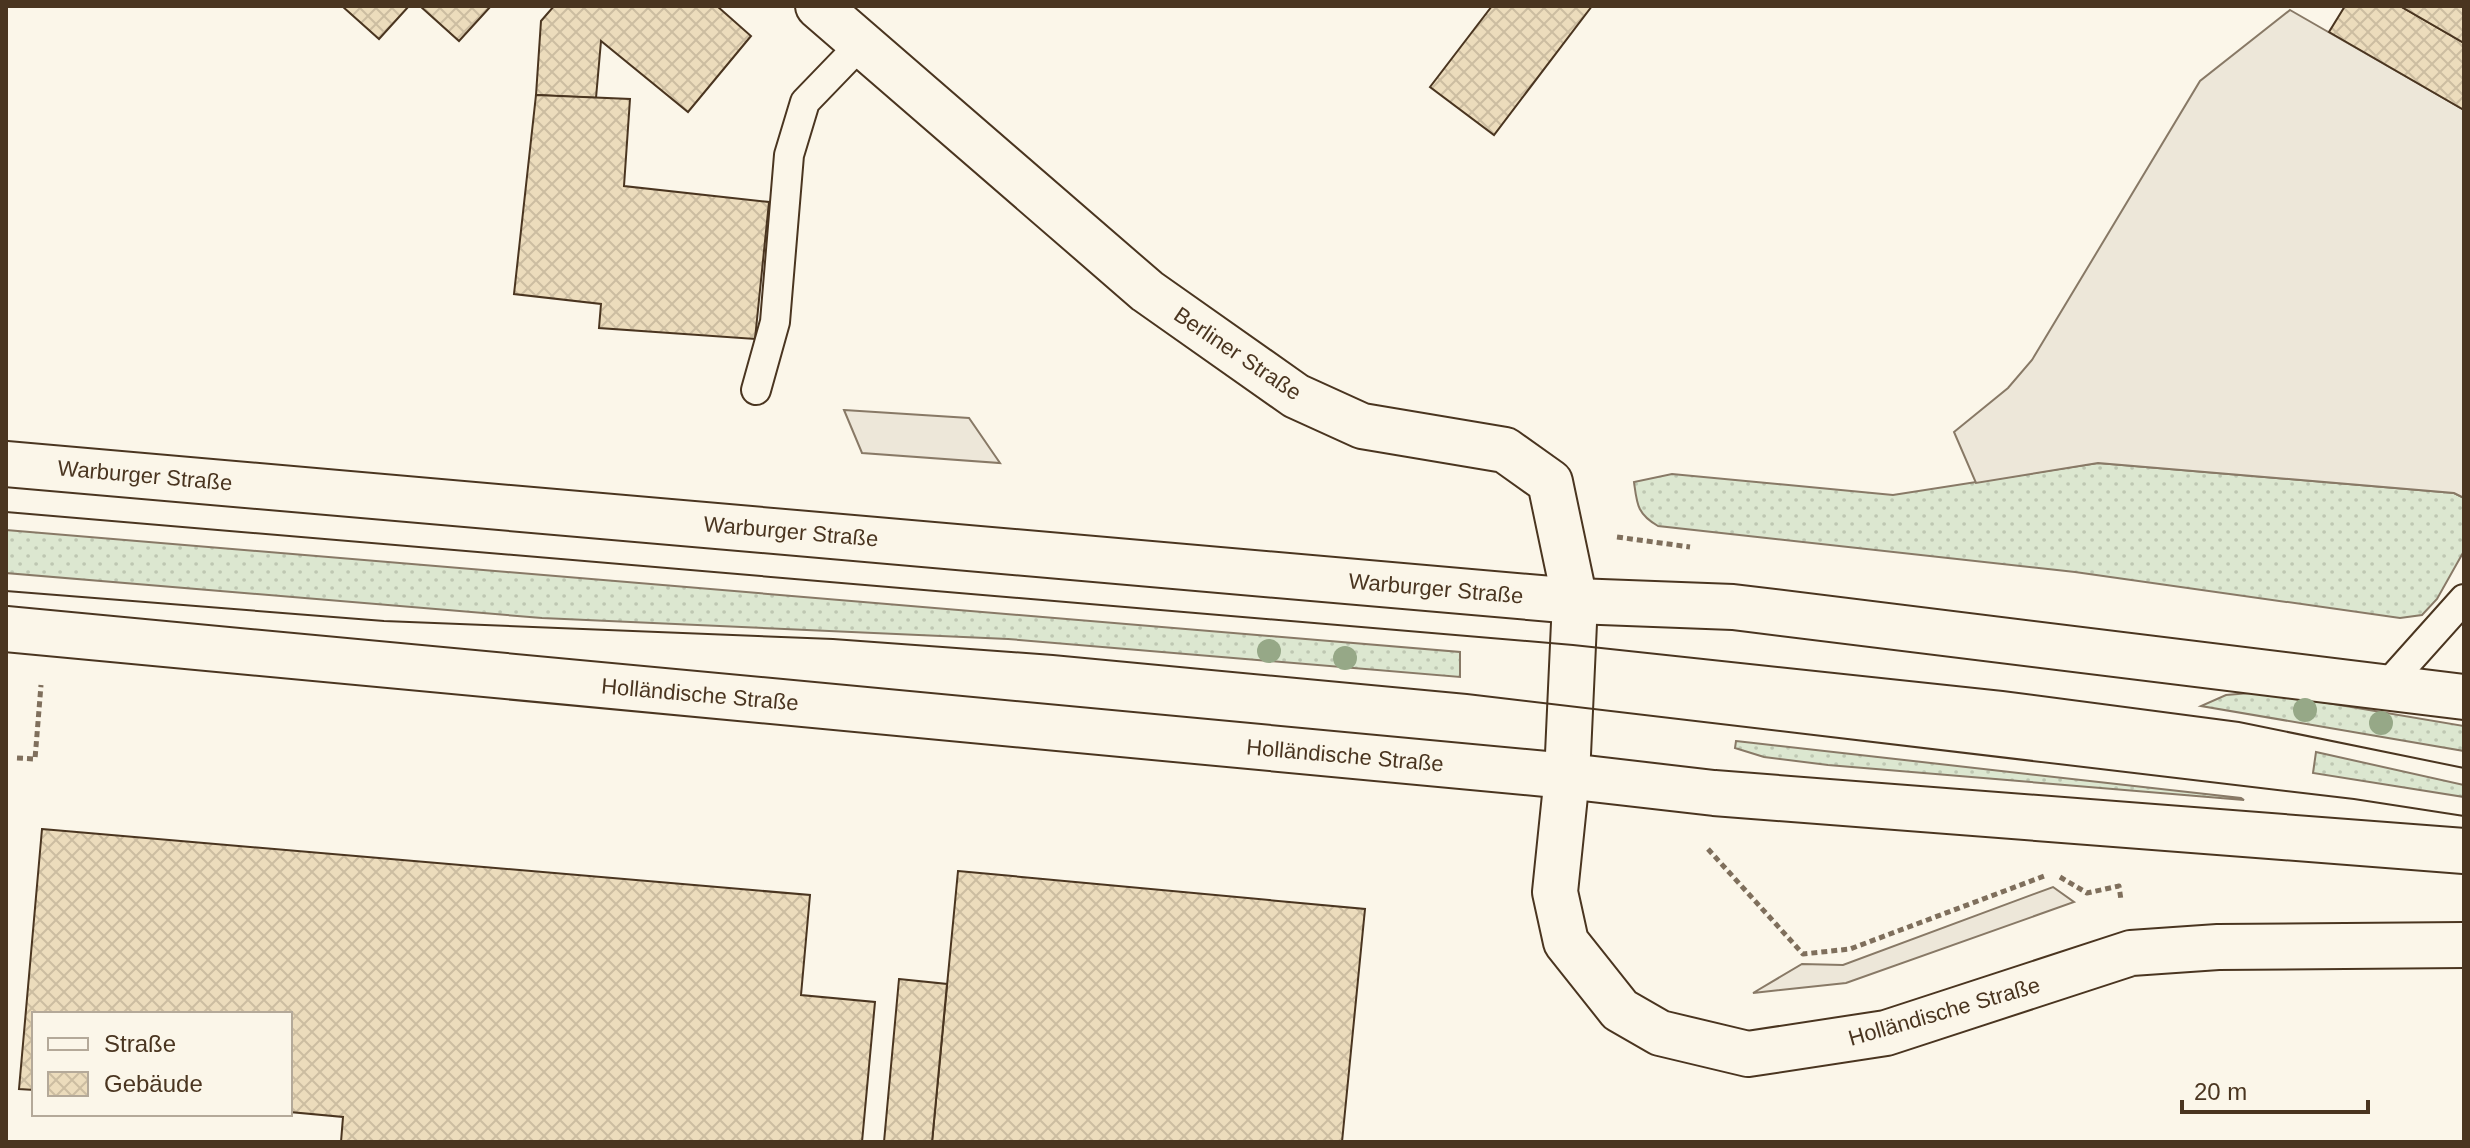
<svg xmlns="http://www.w3.org/2000/svg" width="2470" height="1148" font-family="Helvetica,sans-serif">
<defs>
<pattern id="grass-dots" width="8" height="8" patternUnits="userSpaceOnUse" patternTransform="scale(2)"><rect width="8" height="8" fill="#dce7d0"/><path d="M2 2h.1M6 6h.1" fill="none" stroke="#bec7b2" stroke-width="1.8" stroke-linecap="round"/></pattern>
<pattern id="building-cross-hatch" width="8" height="8" patternUnits="userSpaceOnUse" patternTransform="scale(2)"><rect width="8" height="8" fill="#ecdcbc"/><path d="M0 0l8 8M0 8l8-8" fill="none" stroke="#ccbda1"/></pattern>
</defs>
<rect width="100%" height="100%" fill="#fbf6e9"/>
<g fill="url(#grass-dots)" stroke="#887966" stroke-width="2">
<path d="M 2098,463 L 2454,493 L 2464,498 L 2464,551 L 2437,599 L 2422,615 L 2400,618 L 2075,572 L 1658,526 C 1637,514 1637,504 1634,482 L 1672,474 L 1893,495 Z"/>
<path d="M 6,530 L 1460,652 L 1460,677 L 1008,639 L 542,618 L 6,573 Z"/>
<path d="M 2262,692 L 2464,726 L 2464,751 L 2201,706 L 2226,695 Z"/>
<path d="M 1736,741 L 2241,798 L 2244,800 L 1828,765 L 1764,757 L 1735,748 Z"/>
<path d="M 2316,752 L 2464,785 L 2464,797 L 2313,773 Z"/>
</g>
<g fill="#ede7d9" stroke="#887966" stroke-width="2">
<path d="M 2290,10 L 2464,110 L 2464,498 L 2454,493 L 2098,463 L 1976,483 L 1954,432 L 2008,388 L 2032,360 L 2200,81 Z"/>
<path d="M 844,410 L 969,418 L 1000,463 L 862,453 Z"/>
<path d="M 2053,887 L 2074,902 L 1846,983 L 1753,993 L 1802,964 L 1843,965 Z"/>
</g>
<g fill="url(#building-cross-hatch)" stroke="#4a3520" stroke-width="2">
<path d="M 342,6 L 409,6 L 379,39 Z"/>
<path d="M 420,6 L 491,6 L 459,41 Z"/>
<path d="M 554,6 L 717,6 L 751,36 L 688,112 L 601,41 L 596,98 L 536,95 L 541,21 Z"/>
<path d="M 1492,6 L 1592,6 L 1494,135 L 1430,87 Z"/>
<path d="M 2345,6 L 2400,6 L 2464,43 L 2464,110 L 2329,32 Z"/>
<path d="M 2400,6 L 2464,6 L 2464,43 Z"/>
<path d="M 536,95 L 630,99 L 624,186 L 769,202 L 755,339 L 599,328 L 601,304 L 514,294 Z"/>
<path d="M 42,829 L 810,895 L 801,995 L 875,1002 L 862,1142 L 341,1142 L 343,1117 L 290,1112 L 290,1014 L 34,1014 L 34,1090 L 19,1089 Z"/>
<path d="M 958,871 L 1365,909 L 1342,1142 L 932,1142 Z"/>
<path d="M 899,979 L 947,984 L 932,1142 L 884,1142 Z"/>
</g>
<g fill="none" stroke-linecap="round" stroke-linejoin="round">
<g stroke="#4a3520" stroke-width="32">
<g id="lane">
<path d="M 756,390 L 775,322 L 789,155 L 805,102 L 860,45"/>
<path d="M 2387,685 L 2464,599"/>
</g>
</g>
<g stroke="#4a3520" stroke-width="48">
<path id="street" d="M 818,6 L 1147,291 L 1296,396 L 1362,426 L 1505,450 L 1550,482 L 1575,601 L 1567,776 L 1555,892 L 1566,942 L 1620,1010 L 1660,1033 L 1748,1054 L 1886,1033 L 2131,953 L 2218,947 L 2464,945"/>
</g>
<g stroke="#4a3520" stroke-width="48">
<g id="primary">
<path d="M 6,464 L 1575,601 L 1733,607 L 2464,697"/>
<path d="M 6,629 L 1567,776 L 1714,793 L 2464,851"/>
</g>
</g>
<g stroke="#7f6f5c" stroke-width="5" stroke-dasharray="6 4" stroke-linecap="butt">
<path d="M 1617,537 L 1690,547"/>
<path d="M 17,758 L 35,759 L 41,685"/>
<path d="M 1708,849 L 1803,954 L 1850,949 L 2047,875"/>
<path d="M 2060,877 L 2087,893 L 2119,886 L 2121,900"/>
</g>
<use href="#lane" stroke="#fbf6e9" stroke-width="28"/>
<use href="#street" stroke="#fbf6e9" stroke-width="44"/>
<use href="#primary" stroke="#fbf6e9" stroke-width="44"/>
<g stroke="#4a3520" stroke-width="2">
<path d="M 6,512 L 1573,645 L 2003,691 L 2239,722 L 2464,768"/>
<path d="M 6,591 L 384,621 L 833,639 L 1053,655 L 1467,694 L 2354,799 L 2464,816"/>
</g>
</g>
<g fill="#96a887">
<circle cx="1269" cy="651" r="12"/>
<circle cx="1345" cy="658" r="12"/>
<circle cx="2305" cy="710" r="12"/>
<circle cx="2381" cy="723" r="12"/>
</g>
<g text-anchor="middle" stroke-width="6" stroke-linejoin="round" paint-order="stroke">
<g font-size="22" fill="#4a3520" stroke="#fbf6e9">
<text transform="translate(1238 353) rotate(34)" y="8">Berliner Straße</text>
<text transform="translate(145 475) rotate(5)" y="8">Warburger Straße</text>
<text transform="translate(791 531) rotate(5)" y="8">Warburger Straße</text>
<text transform="translate(1436 588) rotate(5)" y="8">Warburger Straße</text>
<text transform="translate(700 694) rotate(5)" y="8">Holländische Straße</text>
<text transform="translate(1345 755) rotate(5)" y="8">Holländische Straße</text>
<text transform="translate(1944 1011) rotate(-16)" y="8">Holländische Straße</text>
</g>
</g>
<rect width="2470" height="1148" fill="none" stroke="#4a3520" stroke-width="16"/>
<rect x="32" y="1012" width="260" height="104" fill="#fbf6e9" stroke="#b4a999" stroke-width="2"/>
<rect x="48" y="1038" width="40" height="12" fill="#fbf6e9" stroke="#b4a999" stroke-width="2"/>
<text x="104" y="1052" font-size="24" fill="#4a3520">Straße</text>
<rect x="48" y="1072" width="40" height="24" fill="url(#building-cross-hatch)" stroke="#b4a999" stroke-width="2"/>
<text x="104" y="1092" font-size="24" fill="#4a3520">Gebäude</text>
<path d="M2182 1100v12h186v-12" fill="none" stroke="#4a3520" stroke-width="4"/>
<text x="2194" y="1100" font-size="24" fill="#4a3520" stroke="#fbf6e9" stroke-width="6" paint-order="stroke">20 m</text>
</svg>
